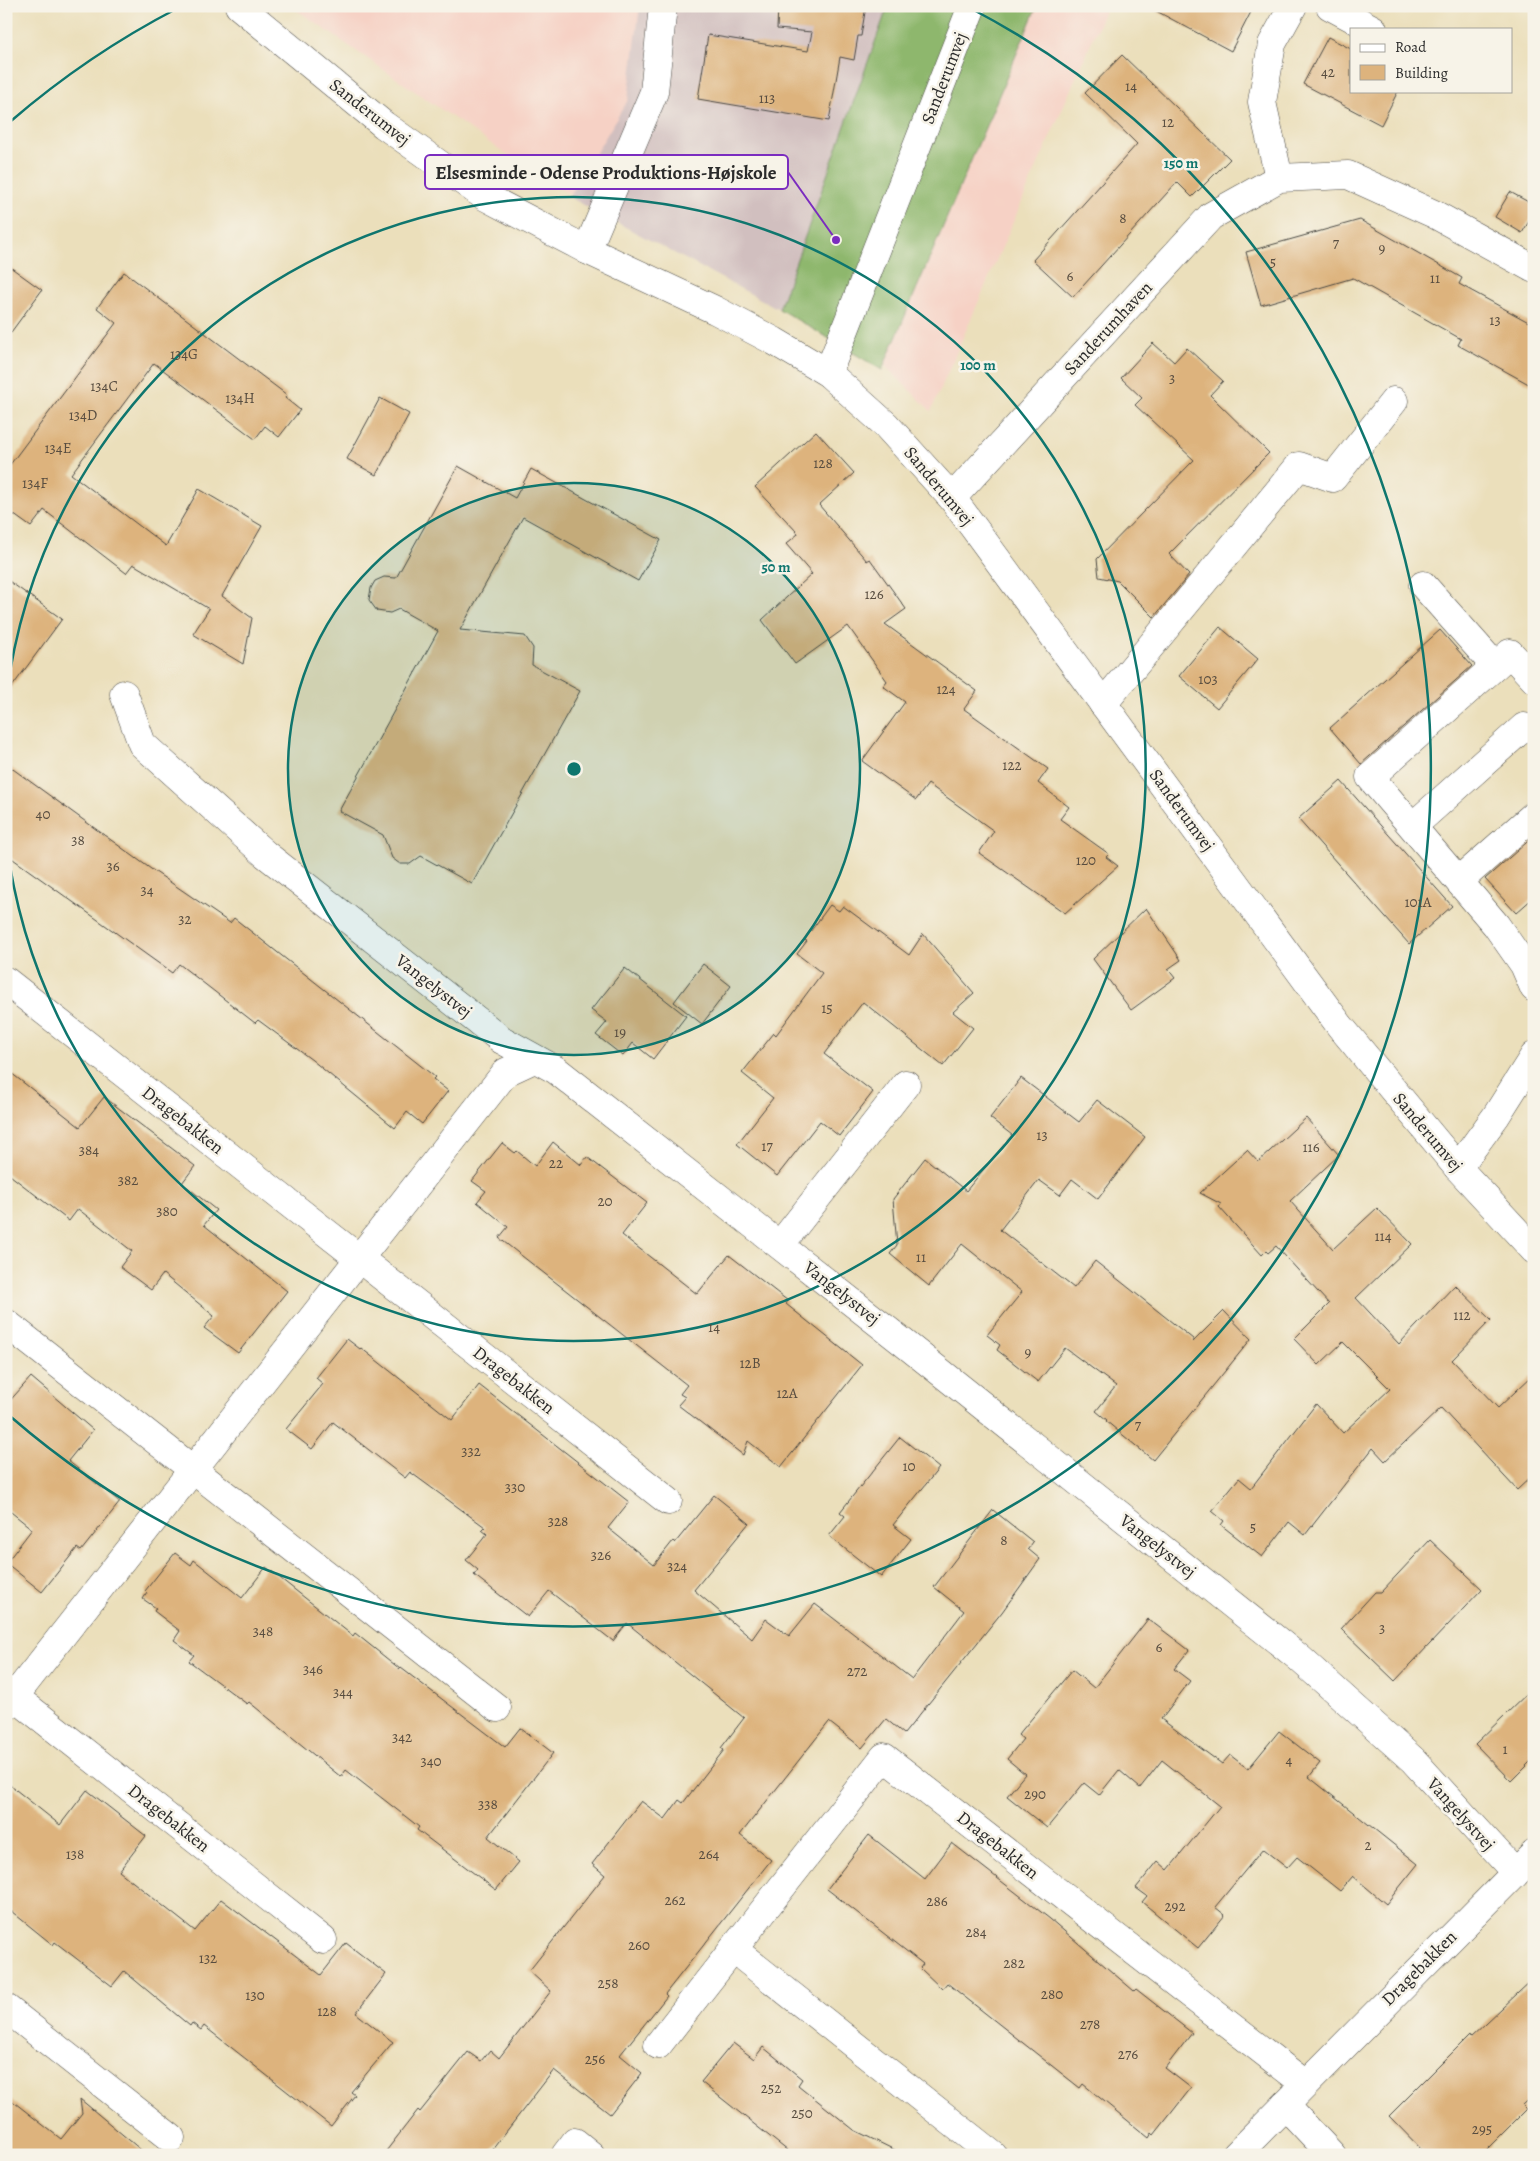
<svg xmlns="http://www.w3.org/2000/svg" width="1540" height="2161" font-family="Alegreya,serif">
<rect width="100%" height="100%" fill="#f7f3e8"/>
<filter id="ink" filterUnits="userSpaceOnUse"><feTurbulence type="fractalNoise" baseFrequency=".02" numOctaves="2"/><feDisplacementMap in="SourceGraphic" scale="10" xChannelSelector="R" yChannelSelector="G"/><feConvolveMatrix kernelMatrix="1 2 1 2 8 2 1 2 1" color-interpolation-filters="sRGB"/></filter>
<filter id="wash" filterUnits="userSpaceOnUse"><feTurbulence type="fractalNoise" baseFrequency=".0096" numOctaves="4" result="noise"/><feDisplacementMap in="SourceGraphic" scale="20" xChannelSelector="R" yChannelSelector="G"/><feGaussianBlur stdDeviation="1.12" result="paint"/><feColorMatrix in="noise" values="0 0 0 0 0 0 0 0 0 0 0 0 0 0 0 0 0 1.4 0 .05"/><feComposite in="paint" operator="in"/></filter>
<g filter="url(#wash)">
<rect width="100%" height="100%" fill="#ebdfbb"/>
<path fill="#f6d1c5" d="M 291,6 L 1107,6 L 931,411 L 876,357 L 784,298 L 548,183 Z"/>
<path fill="#d1bfbf" d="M 640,6 L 888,6 L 779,309 L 569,197 L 628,100 Z"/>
<path fill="#8eb76d" stroke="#5c714c" d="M 888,6 L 1037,6 L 882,370 L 779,309 Z"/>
<g id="blocks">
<g fill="#ddb37d">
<path d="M 778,6 L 866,6 L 861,36 L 858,36 L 854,60 L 840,57 L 829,121 L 698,99 L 708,35 L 808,51 L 812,32 L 777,29 Z"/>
<path d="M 1147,6 L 1254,6 L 1231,51 Z"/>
<path d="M 1328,37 L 1351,49 L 1351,91 L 1398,91 L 1381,125 L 1303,84 Z"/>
<path d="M 1122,55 L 1230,159 L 1192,197 L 1177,182 L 1073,297 L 1033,260 L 1137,144 L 1085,93 Z"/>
<path d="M 1510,192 L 1534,205 L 1534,213 L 1522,233 L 1495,217 Z"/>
<path d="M 1360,220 L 1462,278 L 1459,284 L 1534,325 L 1534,387 L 1458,345 L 1461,339 L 1353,278 L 1261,305 L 1246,252 Z"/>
<path d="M 6,264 L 42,290 L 6,339 Z"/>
<path d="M 124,272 L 287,395 L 285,398 L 300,410 L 279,437 L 265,426 L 255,439 L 154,363 L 71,474 L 166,546 L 199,489 L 262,526 L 222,596 L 252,618 L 243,664 L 193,634 L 209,609 L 133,564 L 126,573 L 44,510 L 31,527 L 6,509 L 6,470 L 116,323 L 97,308 Z"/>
<path d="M 1153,343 L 1174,362 L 1187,348 L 1223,381 L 1210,395 L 1269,453 L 1169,554 L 1189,575 L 1154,617 L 1118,581 L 1099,577 L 1097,559 L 1194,460 L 1135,405 L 1142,398 L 1121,378 Z"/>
<path d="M 380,398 L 409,414 L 376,475 L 347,459 Z"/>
<path d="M 816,431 L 854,473 L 819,505 L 867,561 L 870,559 L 906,609 L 885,624 L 977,691 L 964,709 L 1048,769 L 1038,783 L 1069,807 L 1060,819 L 1109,854 L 1106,857 L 1118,866 L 1065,913 L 979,853 L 994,831 L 928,784 L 916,800 L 862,761 L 905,702 L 883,686 L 887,681 L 848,626 L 795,664 L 762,620 L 812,574 L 786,544 L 798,534 L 797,532 L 755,487 Z"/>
<path d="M 458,466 L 515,498 L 531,469 L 661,540 L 638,581 L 523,517 L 460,630 L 525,636 L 533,648 L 532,665 L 580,691 L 472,884 L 421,856 L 410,864 L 400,864 L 392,858 L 383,835 L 339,811 L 438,631 L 399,609 L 390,613 L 377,611 L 369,600 L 371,588 L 375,581 L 384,577 L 396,578 Z"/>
<path d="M 6,579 L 62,619 L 6,695 Z"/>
<path d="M 1220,627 L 1258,659 L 1217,708 L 1179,676 Z"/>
<path d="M 1440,630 L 1472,666 L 1361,764 L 1330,728 Z"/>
<path d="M 6,764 L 151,869 L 230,923 L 234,918 L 435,1077 L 433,1079 L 448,1091 L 422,1124 L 407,1112 L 395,1128 L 312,1060 L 258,1020 L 255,1023 L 179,964 L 172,973 L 6,854 Z"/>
<path d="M 1341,781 L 1452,906 L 1409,944 L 1298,819 Z"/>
<path d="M 1534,836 L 1534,897 L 1516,913 L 1485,879 Z"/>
<path d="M 830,905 L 839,911 L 843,906 L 909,955 L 923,934 L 974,993 L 953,1012 L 973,1028 L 943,1066 L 863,1002 L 824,1054 L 873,1092 L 839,1136 L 820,1121 L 777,1176 L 737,1144 L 773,1098 L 742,1073 L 774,1033 L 776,1035 L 822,973 L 797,954 L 807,941 L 804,940 Z"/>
<path d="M 1146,908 L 1181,960 L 1168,969 L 1175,978 L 1131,1010 L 1093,959 Z"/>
<path d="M 703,964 L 731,986 L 702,1024 L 674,1002 Z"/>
<path d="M 625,968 L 686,1016 L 653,1059 L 633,1043 L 623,1056 L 596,1035 L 607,1022 L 591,1010 Z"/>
<path d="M 6,1069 L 80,1127 L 104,1097 L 195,1166 L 182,1183 L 216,1210 L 204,1225 L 287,1291 L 238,1353 L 204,1328 L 214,1316 L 163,1274 L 151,1290 L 120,1267 L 132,1251 L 78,1209 L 69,1221 L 6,1172 Z"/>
<path d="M 1021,1078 L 1079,1122 L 1097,1100 L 1145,1137 L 1098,1199 L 1072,1179 L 1060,1195 L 1039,1180 L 1000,1230 L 1074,1288 L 1095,1261 L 1193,1339 L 1193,1342 L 1224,1311 L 1251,1339 L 1153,1460 L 1106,1421 L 1107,1420 L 1096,1411 L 1116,1386 L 1065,1348 L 1038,1382 L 997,1350 L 1000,1345 L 987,1335 L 1022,1292 L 962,1244 L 929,1286 L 890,1254 L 897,1245 L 893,1199 L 925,1158 L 966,1191 L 1012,1135 L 990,1118 Z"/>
<path d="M 1306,1118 L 1339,1155 L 1290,1201 L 1333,1249 L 1377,1208 L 1412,1244 L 1356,1298 L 1399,1344 L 1455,1285 L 1491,1320 L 1452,1360 L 1498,1408 L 1534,1374 L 1534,1474 L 1517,1490 L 1441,1408 L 1385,1461 L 1373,1448 L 1305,1535 L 1289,1522 L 1262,1557 L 1221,1525 L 1224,1521 L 1212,1511 L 1239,1478 L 1251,1488 L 1316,1404 L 1343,1433 L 1390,1389 L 1343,1342 L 1319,1365 L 1294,1339 L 1329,1304 L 1276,1246 L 1268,1253 L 1266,1251 L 1262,1255 L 1219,1207 L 1221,1204 L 1200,1193 L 1247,1150 L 1258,1162 Z"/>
<path d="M 553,1142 L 581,1165 L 587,1157 L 647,1203 L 622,1235 L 697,1294 L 729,1255 L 788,1301 L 786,1304 L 862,1365 L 781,1467 L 748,1441 L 743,1455 L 678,1405 L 685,1397 L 680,1394 L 687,1385 L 499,1238 L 508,1227 L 477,1202 L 486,1191 L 472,1181 L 502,1143 L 515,1153 L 517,1151 L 535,1166 Z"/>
<path d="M 347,1339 L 360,1349 L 361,1348 L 452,1420 L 479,1385 L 629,1502 L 608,1528 L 654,1565 L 673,1541 L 675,1543 L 714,1495 L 749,1523 L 694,1590 L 752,1639 L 766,1619 L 789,1636 L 815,1604 L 912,1679 L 964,1611 L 934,1587 L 993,1510 L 1033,1542 L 1028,1549 L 1040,1559 L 1002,1612 L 904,1734 L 886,1719 L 862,1748 L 829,1722 L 740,1835 L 771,1860 L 665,1994 L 667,1996 L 620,2055 L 642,2073 L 610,2114 L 554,2070 L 488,2155 L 383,2155 L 418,2110 L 420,2112 L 468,2052 L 481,2061 L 490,2050 L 499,2058 L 551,1991 L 529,1971 L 605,1875 L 592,1864 L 641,1801 L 665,1819 L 679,1800 L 683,1803 L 724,1750 L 721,1748 L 744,1718 L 627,1623 L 613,1641 L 549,1591 L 528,1617 L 474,1575 L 478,1570 L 466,1560 L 487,1534 L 482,1530 L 485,1527 L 410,1472 L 405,1478 L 333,1422 L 312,1449 L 286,1429 L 323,1384 L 316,1378 Z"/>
<path d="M 31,1377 L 93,1430 L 68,1461 L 120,1502 L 81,1551 L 77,1548 L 42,1592 L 6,1563 L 32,1529 L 6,1508 L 6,1405 Z"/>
<path d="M 900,1437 L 939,1468 L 893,1525 L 911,1539 L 881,1577 L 829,1536 L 845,1516 L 840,1512 Z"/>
<path d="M 1430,1540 L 1482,1589 L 1395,1681 L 1341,1629 L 1375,1592 L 1381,1592 Z"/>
<path d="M 175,1553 L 191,1565 L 194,1560 L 242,1598 L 266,1567 L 353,1636 L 355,1633 L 400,1669 L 401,1668 L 505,1747 L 520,1728 L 553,1753 L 488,1837 L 519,1862 L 496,1890 L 417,1830 L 419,1827 L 346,1770 L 341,1777 L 249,1702 L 247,1704 L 189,1661 L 194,1655 L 174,1640 L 180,1631 L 154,1611 L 156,1608 L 143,1599 L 147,1593 L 145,1591 Z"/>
<path d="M 1148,1619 L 1189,1650 L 1174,1669 L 1190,1681 L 1161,1719 L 1222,1764 L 1230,1755 L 1248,1769 L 1279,1731 L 1320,1763 L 1309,1777 L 1418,1864 L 1386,1904 L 1353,1876 L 1340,1891 L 1297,1857 L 1287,1868 L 1263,1849 L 1215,1907 L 1225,1915 L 1198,1948 L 1142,1902 L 1147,1896 L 1136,1888 L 1158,1861 L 1168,1870 L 1220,1806 L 1162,1760 L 1140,1788 L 1119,1770 L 1099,1795 L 1084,1783 L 1047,1828 L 1007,1796 L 1025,1774 L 1007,1759 L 1023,1739 L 1018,1735 L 1072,1670 L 1094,1688 Z"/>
<path d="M 1534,1687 L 1534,1758 L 1511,1781 L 1475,1744 Z"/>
<path d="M 6,1782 L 60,1825 L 87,1790 L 146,1836 L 119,1871 L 195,1931 L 221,1899 L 321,1975 L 346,1943 L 386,1974 L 356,2013 L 393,2042 L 351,2092 L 355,2095 L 331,2126 L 204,2026 L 201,2030 L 192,2023 L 190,2026 L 124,1971 L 112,1986 L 55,1942 L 53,1945 L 6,1907 Z"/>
<path d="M 869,1835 L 925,1879 L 952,1843 L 1050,1919 L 1134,1991 L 1136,1989 L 1192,2033 L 1165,2068 L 1191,2088 L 1154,2135 L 1152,2133 L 1149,2138 L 1083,2084 L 1080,2088 L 947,1983 L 942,1989 L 920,1968 L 923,1964 L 827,1889 Z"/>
<path d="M 1534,1978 L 1534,2095 L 1522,2106 L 1526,2110 L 1481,2155 L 1427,2155 L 1389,2116 L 1469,2036 L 1470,2038 Z"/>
<path d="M 733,2043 L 754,2059 L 763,2047 L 802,2079 L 798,2085 L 854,2130 L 905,2155 L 793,2155 L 701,2082 Z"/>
<path d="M 6,2096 L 61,2139 L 82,2113 L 80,2099 L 147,2155 L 6,2155 Z"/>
</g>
</g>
</g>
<g filter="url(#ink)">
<use href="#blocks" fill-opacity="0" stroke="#484641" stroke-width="1"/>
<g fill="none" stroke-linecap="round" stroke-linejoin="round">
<g stroke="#484641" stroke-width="29">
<g id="minor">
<path d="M 239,6 L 384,125 L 484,196 L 587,250 L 715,310 L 774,341 L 828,373 L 886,425 L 952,498 L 1340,1026 L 1458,1168 L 1534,1250"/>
<path d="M 1330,6 L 1373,29"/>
<path d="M 1279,178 L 1262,102 L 1272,44 L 1293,6"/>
<path d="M 587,250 L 654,92 L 663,6"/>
<path d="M 828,373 L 972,6"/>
<path d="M 952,498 L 1211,216 L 1279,178 L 1348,175 L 1434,214 L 1534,269"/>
<path d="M 1423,585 L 1495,666"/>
<path d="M 1534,679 L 1510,653 L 1370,777 L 1496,925 L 1524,965 L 1534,988"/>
<path d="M 124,694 L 142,744 L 265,854 L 502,1040 L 556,1070 L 904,1343 L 1298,1657 L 1413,1760 L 1515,1872"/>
<path d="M 1103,704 L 1299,466 L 1333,478 L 1394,401"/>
<path d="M 1413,826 L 1524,727"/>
<path d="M 1459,881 L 1534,815"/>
<path d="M 6,981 L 668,1501"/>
<path d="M 1458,1168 L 1496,1116 L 1534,1056"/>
<path d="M 780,1245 L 906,1084"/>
<path d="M 6,1323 L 497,1708"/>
<path d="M 6,1690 L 323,1940"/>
<path d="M 6,1707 L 506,1072 L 534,1059"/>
<path d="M 733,1949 L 993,2155"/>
<path d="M 6,2008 L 171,2138"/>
<path d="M 658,2045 L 884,1757 L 1304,2083"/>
<path d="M 1285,2105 L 1332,2155"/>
<path d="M 565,2155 L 575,2142 L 591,2155"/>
<path d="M 1236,2155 L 1534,1854"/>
</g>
</g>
<use href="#minor" stroke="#fff" stroke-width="28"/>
</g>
</g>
<circle cx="574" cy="769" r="286" fill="#0f766e" fill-opacity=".12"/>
<g fill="none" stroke="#0f766e" stroke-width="2.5">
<circle cx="574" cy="769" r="286"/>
<path d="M6 699A572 572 0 1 1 6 839"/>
<path d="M11 121A858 858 0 0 1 178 8M970 8A858 858 0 1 1 11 1417"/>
</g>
<g text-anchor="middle" stroke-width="5" stroke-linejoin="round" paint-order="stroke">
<g font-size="15" fill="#584d40">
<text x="1328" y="77">42</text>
<text x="1131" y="91">14</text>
<text x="767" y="103">113</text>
<text x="1168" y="127">12</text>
<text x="1123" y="223">8</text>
<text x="1336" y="248">7</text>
<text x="1382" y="253">9</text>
<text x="1273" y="267">5</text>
<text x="1070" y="281">6</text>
<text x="1435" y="283">11</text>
<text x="1495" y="325">13</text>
<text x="184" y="359">134G</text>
<text x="1172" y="383">3</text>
<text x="104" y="391">134C</text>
<text x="240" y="403">134H</text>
<text x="83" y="420">134D</text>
<text x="58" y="453">134E</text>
<text x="823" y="468">128</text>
<text x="35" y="488">134F</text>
<text x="874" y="599">126</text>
<text x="1208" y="684">103</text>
<text x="946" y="694">124</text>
<text x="1012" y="770">122</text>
<text x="43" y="819">40</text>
<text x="78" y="845">38</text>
<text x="1086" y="865">120</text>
<text x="113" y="871">36</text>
<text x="147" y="895">34</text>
<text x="1418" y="907">101A</text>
<text x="185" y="924">32</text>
<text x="827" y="1013">15</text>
<text x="620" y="1037">19</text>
<text x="1042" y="1140">13</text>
<text x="767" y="1151">17</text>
<text x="1311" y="1152">116</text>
<text x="89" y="1155">384</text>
<text x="556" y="1168">22</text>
<text x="128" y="1185">382</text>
<text x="605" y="1206">20</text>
<text x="167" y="1216">380</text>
<text x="1383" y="1241">114</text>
<text x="921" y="1262">11</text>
<text x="1462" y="1320">112</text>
<text x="714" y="1332">14</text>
<text x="1028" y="1357">9</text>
<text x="750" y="1368">12B</text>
<text x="787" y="1398">12A</text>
<text x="1138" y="1430">7</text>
<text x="471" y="1456">332</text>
<text x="909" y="1471">10</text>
<text x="515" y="1492">330</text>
<text x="558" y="1526">328</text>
<text x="1253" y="1532">5</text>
<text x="1004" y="1545">8</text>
<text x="601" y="1560">326</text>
<text x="677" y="1571">324</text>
<text x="1382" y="1633">3</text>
<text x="263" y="1636">348</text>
<text x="1159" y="1652">6</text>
<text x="313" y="1674">346</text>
<text x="857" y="1676">272</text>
<text x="343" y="1697">344</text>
<text x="402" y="1742">342</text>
<text x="1505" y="1754">1</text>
<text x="1289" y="1765">4</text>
<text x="431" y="1766">340</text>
<text x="1035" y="1799">290</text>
<text x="488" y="1809">338</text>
<text x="1368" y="1850">2</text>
<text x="75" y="1859">138</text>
<text x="709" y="1859">264</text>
<text x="675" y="1905">262</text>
<text x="937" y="1906">286</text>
<text x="1175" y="1911">292</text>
<text x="976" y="1937">284</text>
<text x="639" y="1950">260</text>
<text x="208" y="1963">132</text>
<text x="1014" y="1968">282</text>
<text x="608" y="1988">258</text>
<text x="1052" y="1999">280</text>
<text x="255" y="2000">130</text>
<text x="327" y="2016">128</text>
<text x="1090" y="2029">278</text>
<text x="1128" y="2059">276</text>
<text x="595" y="2064">256</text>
<text x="771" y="2093">252</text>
<text x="802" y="2118">250</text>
<text x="1482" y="2134">295</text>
</g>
<g font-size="18" fill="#2b2b2b" stroke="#f7f3e8">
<text transform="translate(944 78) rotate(-69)" y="6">Sanderumvej</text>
<text transform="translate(370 112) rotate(38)" y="6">Sanderumvej</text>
<text transform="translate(1108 328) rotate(-47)" y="6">Sanderumhaven</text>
<text transform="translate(939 486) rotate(50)" y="6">Sanderumvej</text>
<text transform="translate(1182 810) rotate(54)" y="6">Sanderumvej</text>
<text transform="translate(434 986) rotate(38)" y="6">Vangelystvej</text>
<text transform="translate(183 1120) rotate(38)" y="6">Dragebakken</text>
<text transform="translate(1428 1132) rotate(50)" y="6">Sanderumvej</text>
<text transform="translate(842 1293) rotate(38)" y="6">Vangelystvej</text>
<text transform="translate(514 1380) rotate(38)" y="6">Dragebakken</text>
<text transform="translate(1158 1546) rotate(38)" y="6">Vangelystvej</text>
<text transform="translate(1461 1814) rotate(48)" y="6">Vangelystvej</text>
<text transform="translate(169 1818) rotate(38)" y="6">Dragebakken</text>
<text transform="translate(998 1845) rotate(38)" y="6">Dragebakken</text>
<text transform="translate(1419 1968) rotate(-45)" y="6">Dragebakken</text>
</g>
</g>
<circle cx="574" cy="769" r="8" fill="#0f766e" stroke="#f7f3e8" stroke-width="2.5"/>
<g font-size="15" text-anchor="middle" font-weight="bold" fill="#0f766e" stroke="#f7f3e8" stroke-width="5" stroke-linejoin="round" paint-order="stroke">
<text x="1181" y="168">150 m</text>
<text x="978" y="370">100 m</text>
<text x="776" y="572">50 m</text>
</g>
<path fill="none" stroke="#7b2cbf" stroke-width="2" d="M836 240L788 172"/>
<circle fill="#7b2cbf" stroke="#f7f3e8" stroke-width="2" cx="836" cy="240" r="5"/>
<rect fill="#f7f3e8" stroke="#7b2cbf" stroke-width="2" x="425" y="155" width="363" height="34" rx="5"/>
<g font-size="19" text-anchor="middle" font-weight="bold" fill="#2b2b2b">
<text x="606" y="179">Elsesminde - Odense Produktions-Højskole</text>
</g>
<rect width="1540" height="2161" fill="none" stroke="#f7f3e8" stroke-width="25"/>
<rect x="1350" y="28" width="162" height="65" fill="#f7f3e8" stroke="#a5a39c"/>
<rect x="1360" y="44" width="25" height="8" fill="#ffffff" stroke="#a5a39c"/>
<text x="1395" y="52" font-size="15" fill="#2b2b2b">Road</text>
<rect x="1360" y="65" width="25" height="15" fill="#ddb37d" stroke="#a5a39c"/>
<text x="1395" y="78" font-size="15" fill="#2b2b2b">Building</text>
</svg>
